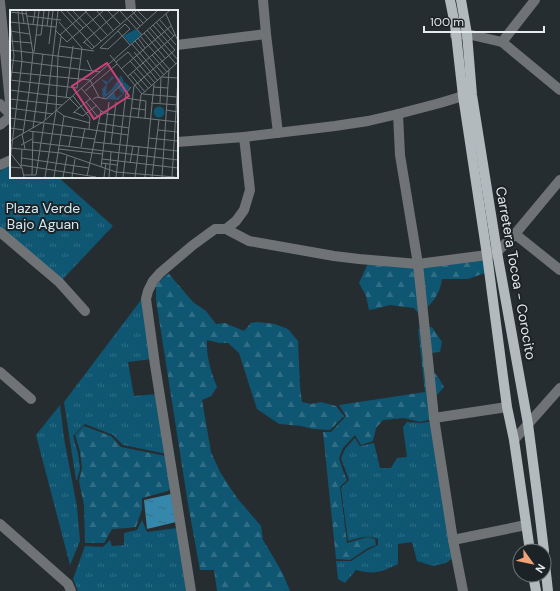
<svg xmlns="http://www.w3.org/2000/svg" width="560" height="591" font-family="'DM Sans',sans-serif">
<defs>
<pattern id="grass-tufts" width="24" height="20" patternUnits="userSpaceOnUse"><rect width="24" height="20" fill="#0e5671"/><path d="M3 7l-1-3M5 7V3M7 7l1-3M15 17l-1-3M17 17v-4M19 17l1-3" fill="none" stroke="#316e85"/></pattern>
<pattern id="forest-firs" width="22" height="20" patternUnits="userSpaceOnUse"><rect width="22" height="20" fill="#0e5671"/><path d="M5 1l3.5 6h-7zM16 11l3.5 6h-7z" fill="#316e85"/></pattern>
<pattern id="water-ripples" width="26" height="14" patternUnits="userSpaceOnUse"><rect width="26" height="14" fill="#3588ab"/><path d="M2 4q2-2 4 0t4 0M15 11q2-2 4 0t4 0" fill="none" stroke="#3b6e83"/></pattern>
</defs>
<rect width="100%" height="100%" fill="#262d31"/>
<g fill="url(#grass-tufts)">
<path d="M 11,165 L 11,177 L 58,177 L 113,226 L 61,281 L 0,231 L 0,171 Z"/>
<path d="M 144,296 L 152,359 L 128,362 L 134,396 L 158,394 L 167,454 L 123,445 L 113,435 L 85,424 L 73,436 L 78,453 L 80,469 L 77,480 L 76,480 L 64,402 Z"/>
<path d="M 60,405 L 64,438 L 77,507 L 80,541 L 70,565 L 36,435 Z"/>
<path d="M 433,421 L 453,558 L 446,563 L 433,566 L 417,561 L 412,542 L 398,544 L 398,564 C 382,572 374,575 356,570 L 345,583 L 338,579 L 336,561 L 351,561 L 368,550 L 378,545 L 378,539 C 368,534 359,538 348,541 L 341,488 L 349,480 L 341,458 L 345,449 L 355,438 L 360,446 L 374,443 L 380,468 L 391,468 L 397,458 L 407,457 L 403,427 L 407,422 L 421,423 Z"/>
<path d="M 142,520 L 147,532 L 177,528 L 186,591 L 78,591 L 73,579 L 85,546 L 103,547 L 110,540 L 112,546 L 124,545 L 124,533 L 137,530 Z"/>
</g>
<g fill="url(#forest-firs)">
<path d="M 485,259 L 485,273 L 468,279 L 442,279 C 440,295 431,305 419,314 L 414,308 L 390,305 L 375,309 L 369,310 L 366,296 L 359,283 L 368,263 Z"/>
<path d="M 169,274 L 193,302 L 206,311 L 216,324 L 225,323 L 244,331 L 251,323 L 258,322 L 275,324 L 288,329 L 298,341 L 300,387 L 302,402 L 311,404 L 321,402 L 336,406 L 344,416 L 330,430 L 313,429 L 301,426 L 279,424 L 257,409 L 239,353 L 228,343 L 220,343 L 207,340 C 206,357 211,372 217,387 L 211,396 L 202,400 L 211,452 L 220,472 L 237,498 L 261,526 L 263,540 L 272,555 L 283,574 L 290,591 L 217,591 L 214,570 L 200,570 L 188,504 L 156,300 L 156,285 L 166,275 Z"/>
<path d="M 432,327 L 442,342 L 440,352 L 428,353 L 429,372 L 436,374 L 444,387 L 436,396 L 438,406 L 432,419 L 420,422 L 404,418 L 383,420 L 376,428 L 373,441 L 361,445 L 355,435 L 343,448 L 339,458 L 343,471 L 347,480 L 340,487 L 347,543 L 368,537 L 375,539 L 376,545 L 368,548 L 350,560 L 336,559 L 323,432 L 331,432 L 346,416 L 339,405 L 425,392 L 418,329 Z"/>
<path d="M 84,426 L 111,436 L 121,447 L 166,456 L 172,486 L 168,491 L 142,498 L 142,509 L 136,527 L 128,528 L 112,529 L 104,543 L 85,543 L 84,505 L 79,481 L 82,468 L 80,451 L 75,435 Z"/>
</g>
<path fill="url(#water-ripples)" d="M 171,494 L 176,522 L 147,529 L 144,500 Z"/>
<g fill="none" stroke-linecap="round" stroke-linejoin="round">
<g stroke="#6f7375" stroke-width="10">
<path d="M 130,0 L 131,11"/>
<path d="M 263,0 L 266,34 L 278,133"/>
<path d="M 0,2 L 11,112"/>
<path d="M 455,35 L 467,34 L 502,42 L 560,90"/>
<path d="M 502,42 L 535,0"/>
<path d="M 177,45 L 266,34"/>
<path d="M 0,104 L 11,115"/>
<path d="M 398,114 L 400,155 L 418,264 L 434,418 L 453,540 L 463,591"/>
<path d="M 0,125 L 11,116"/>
<path d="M 177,142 L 244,137 L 335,126 L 368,121 L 398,114 L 440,103 L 463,96 L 470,95"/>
<path d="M 0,165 L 11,160"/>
<path d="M 226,229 L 236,221 L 244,210 L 250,190 L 244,137"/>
<path d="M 0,232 L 59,282 L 85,311"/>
<path d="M 515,234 L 560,270"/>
<path d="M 0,372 L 31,399"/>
<path d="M 434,418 L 507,407"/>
<path d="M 514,440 L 560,388"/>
<path d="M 0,524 L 68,584 L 71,591"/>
<path d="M 453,540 L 526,525"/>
<path d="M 191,591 L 155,365 L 146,299 L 148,291 L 153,281 L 160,273 L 193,245 L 215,229 L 226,229 L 249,241 L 334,256 L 359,259 L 418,264 L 487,255 L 497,252 L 515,234 L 560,180"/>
</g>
<g stroke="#b2babe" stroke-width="10">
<path d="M 450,0 L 455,25 L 463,96 L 487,255 L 507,407 L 514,440 L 530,551"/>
<path d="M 461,0 L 467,34 L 472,95 L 497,252 L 528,424 L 538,501 L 544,551"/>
<path d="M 544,555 L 548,591"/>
<path d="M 533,575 L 536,591"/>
</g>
</g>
<g text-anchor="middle" stroke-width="4" stroke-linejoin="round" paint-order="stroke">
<g font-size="14" fill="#d1e8f4" stroke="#1c2327">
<text x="43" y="213">Plaza Verde<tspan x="43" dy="16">Bajo Aguan</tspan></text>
</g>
<g font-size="14" fill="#e5eaec" stroke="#1c2327">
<text transform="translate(516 273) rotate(80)" y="5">Carretera Tocoa - Corocito</text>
</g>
</g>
<g transform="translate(10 10)">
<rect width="168" height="168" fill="#262d31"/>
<path d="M 126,19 L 131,25 L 121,34 L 113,26 ZM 115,72 L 120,77 L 108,90 L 96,89 L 104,82 L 106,88 L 113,84 L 108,78 Z" fill="#0e5671"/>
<path d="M 111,65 L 114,72 L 93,89 L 92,79 L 96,75 L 91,69 L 98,72 L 102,66 L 104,68 L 97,74 L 96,84 L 102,79 Z" fill="#0e5671"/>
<path d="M143.5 102a5.5 5.5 0 1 1 11 0a5.5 5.5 0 1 1-11 0Z" fill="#0e5671"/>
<path fill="none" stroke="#72797c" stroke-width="1" d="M 12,1 L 14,13M 16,1 L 23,43 L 19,82M 51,1 L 84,37M 57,1 L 73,18M 63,1 L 91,31M 75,1 L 97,25M 87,1 L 103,20M 98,1 L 110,14M 110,1 L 132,25M 122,1 L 133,13M 128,1 L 137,10M 0,2 L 17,4M 156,4 L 168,31M 120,5 L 130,16M 17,6 L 51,10M 149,9 L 164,26M 0,10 L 4,46 L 0,75M 0,12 L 46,17M 49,12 L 72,38 L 67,78M 146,12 L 166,35M 23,14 L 25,1M 115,14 L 120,19 L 98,39 L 90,38 ZM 37,16 L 39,1M 140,18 L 168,50M 127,19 L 147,1M 45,20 L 57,32 L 93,1M 137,20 L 166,54M 0,21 L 20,24M 108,21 L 120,35M 134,23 L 155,48M 26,25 L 31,25 L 34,1M 50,25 L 77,1M 130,26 L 160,60M 128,28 L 135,38M 0,31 L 22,33M 125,31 L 154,65M 74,32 L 82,39 L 126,1M 73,33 L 109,1M 39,34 L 43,1M 122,34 L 151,68M 49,36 L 84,41M 0,40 L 71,49M 24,42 L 29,1M 124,42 L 148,71M 100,45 L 132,84M 142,45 L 157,62M 0,50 L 90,62M 77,50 L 82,61M 120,51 L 142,76M 106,52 L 118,42 L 145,73M 111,59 L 161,16M 123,61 L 139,79M 0,62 L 80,70 L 89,87M 120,64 L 135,82M 117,67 L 165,25M 152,67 L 168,68M 0,70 L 67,78M 144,77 L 158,78M 71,78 L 91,101 L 97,104 L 168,112M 0,80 L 61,88M 75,81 L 107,54M 133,84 L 167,87M 63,86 L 80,108 L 79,119M 56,88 L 63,36M 115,88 L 136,91 L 135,109M 0,89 L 52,95M 60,89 L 69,98M 83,89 L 87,87 L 96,89 L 113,73M 76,92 L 87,106M 141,93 L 168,95M 150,93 L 151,67M 0,98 L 43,104M 121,98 L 136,100M 46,100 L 54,106 L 80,113M 156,100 L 168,102M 64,102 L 73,106 L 87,95M 63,103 L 81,88M 0,108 L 118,125M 128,108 L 131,85 L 168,52M 35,110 L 48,1M 88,113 L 119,118M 0,118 L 14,120M 23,118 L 33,44M 148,120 L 168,122M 19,121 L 85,129M 12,124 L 15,139M 13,124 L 19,82M 139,128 L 168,131M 0,131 L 33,112 L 159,1M 22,132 L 168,150M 84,132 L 168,141M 101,134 L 106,92M 11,135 L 22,129M 59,136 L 63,117M 71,137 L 75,118M 0,138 L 51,143 L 106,162 L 165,167M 49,139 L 92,144M 1,144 L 12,158 L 14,167M 12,148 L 79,158M 92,149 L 168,158M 0,151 L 12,51 L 8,1M 91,153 L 107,155M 120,153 L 123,136M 11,155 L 86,167M 0,157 L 12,158M 11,157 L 12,139M 91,157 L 99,92M 13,165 L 26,165 L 34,113M 22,165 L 23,121M 77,166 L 91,101M 35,167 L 46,101 L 48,46 L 51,27M 44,167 L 54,106M 53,167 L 57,146M 62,167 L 65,149M 94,167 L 96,153M 99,167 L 101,142M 106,167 L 116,83 L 121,77M 113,167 L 124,76 L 165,40 L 143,15M 125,167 L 129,136M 135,167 L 144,74M 142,167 L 149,110M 152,167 L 159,60M 162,167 L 168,68"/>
<path fill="#c94278" fill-opacity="0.15" stroke="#c94278" stroke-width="2" d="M 97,53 L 119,86 L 84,109 L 62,76 Z"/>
<rect width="168" height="168" fill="none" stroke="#e5eaec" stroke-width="2"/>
</g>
<g transform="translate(532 563) rotate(123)"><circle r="19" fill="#1c2327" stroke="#6c7376"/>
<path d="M0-3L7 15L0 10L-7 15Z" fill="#f0a278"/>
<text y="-6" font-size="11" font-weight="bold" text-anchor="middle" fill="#e5eaec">N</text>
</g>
<path d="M424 26v6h120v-6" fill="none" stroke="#e5eaec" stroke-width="2"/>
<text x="430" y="26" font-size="12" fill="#e5eaec" stroke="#1c2327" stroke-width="3" paint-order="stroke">100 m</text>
</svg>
